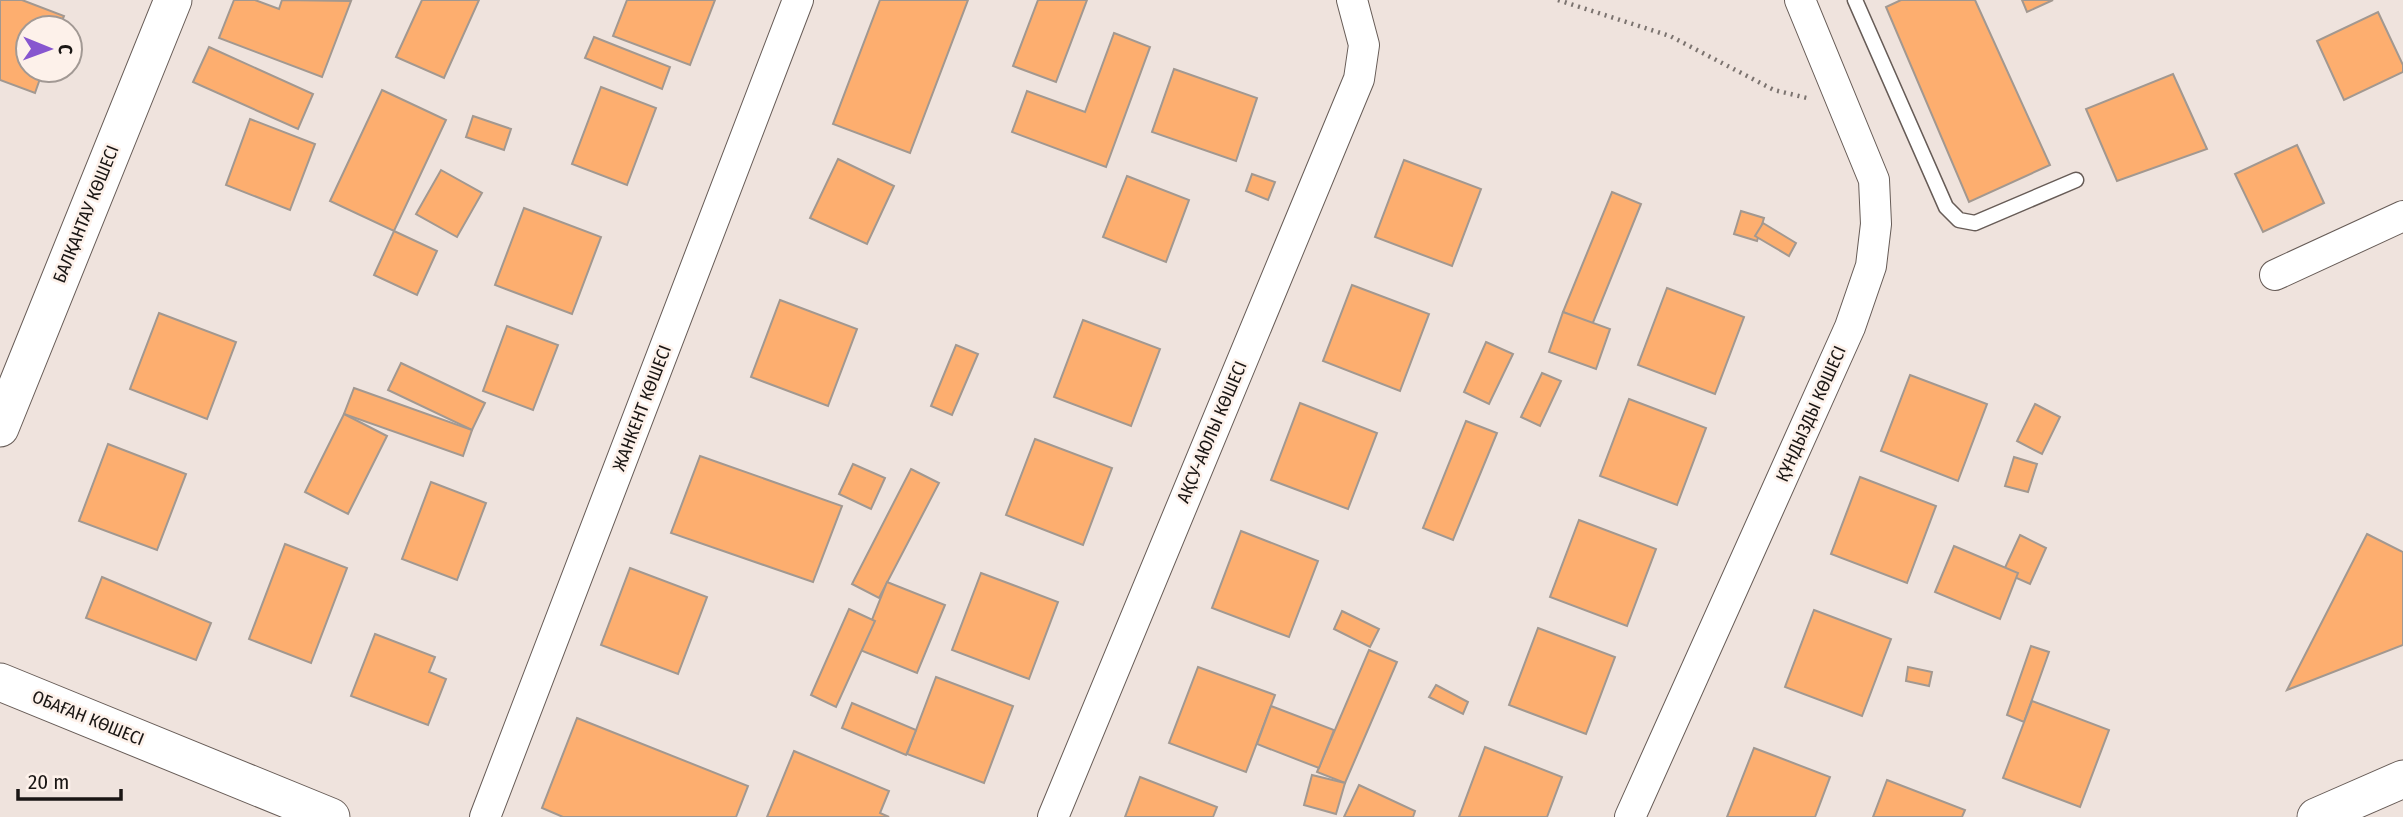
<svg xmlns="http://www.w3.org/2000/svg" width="2403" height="817" font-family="'Fira Sans Condensed',sans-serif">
<rect width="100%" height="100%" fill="#efe3dd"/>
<g fill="#fdae6f" stroke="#a29890" stroke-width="2">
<path d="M 0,0 L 22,0 L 64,16 L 59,28 L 28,28 L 28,70 L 43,70 L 35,93 L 0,80 Z"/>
<path d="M 234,0 L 255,0 L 279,9 L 282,0 L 351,1 L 322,77 L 219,38 Z"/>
<path d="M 422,0 L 479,0 L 444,78 L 396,57 Z"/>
<path d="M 627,0 L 715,0 L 690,65 L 613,36 Z"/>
<path d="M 880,0 L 968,0 L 910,153 L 833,124 Z"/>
<path d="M 1038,0 L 1087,0 L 1056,82 L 1013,66 Z"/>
<path d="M 1901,0 L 1975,0 L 2050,165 L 1969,202 L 1886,7 Z"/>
<path d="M 2022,0 L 2053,0 L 2027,12 Z"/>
<path d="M 2378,12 L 2403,65 L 2403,72 L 2344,100 L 2317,41 Z"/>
<path d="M 1114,33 L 1150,47 L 1106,167 L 1012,132 L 1027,91 L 1085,112 Z"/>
<path d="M 594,37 L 670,67 L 662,89 L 585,58 Z"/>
<path d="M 209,47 L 313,94 L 298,129 L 193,82 Z"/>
<path d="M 1174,69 L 1257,98 L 1236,161 L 1152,132 Z"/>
<path d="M 2173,74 L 2207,149 L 2117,181 L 2086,109 Z"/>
<path d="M 601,87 L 656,108 L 627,185 L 572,164 Z"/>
<path d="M 382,90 L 446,120 L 394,231 L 330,201 Z"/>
<path d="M 473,116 L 511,129 L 504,150 L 466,137 Z"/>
<path d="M 250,119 L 315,144 L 290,210 L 226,185 Z"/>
<path d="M 2297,145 L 2324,203 L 2263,232 L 2235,174 Z"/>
<path d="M 838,159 L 894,186 L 867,244 L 810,218 Z"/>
<path d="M 1404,160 L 1481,189 L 1452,266 L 1375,237 Z"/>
<path d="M 441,170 L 482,193 L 457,237 L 416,214 Z"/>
<path d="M 1252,174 L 1275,182 L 1268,200 L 1246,191 Z"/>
<path d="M 1127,176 L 1189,200 L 1166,262 L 1103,237 Z"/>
<path d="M 1612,192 L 1641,204 L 1592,325 L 1563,312 Z"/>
<path d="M 524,208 L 601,237 L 572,314 L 495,285 Z"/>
<path d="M 1741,211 L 1764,218 L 1757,241 L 1734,234 Z"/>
<path d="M 1763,223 L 1796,243 L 1789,256 L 1755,236 Z"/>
<path d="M 394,231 L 437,251 L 417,295 L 374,275 Z"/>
<path d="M 1352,285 L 1429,314 L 1400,391 L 1323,361 Z"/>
<path d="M 1667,288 L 1744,317 L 1715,394 L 1638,365 Z"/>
<path d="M 780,300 L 857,329 L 828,406 L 751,377 Z"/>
<path d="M 1563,312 L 1610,329 L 1596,369 L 1549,352 Z"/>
<path d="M 159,313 L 236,342 L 207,419 L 130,389 Z"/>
<path d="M 1083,320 L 1160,349 L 1131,426 L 1054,397 Z"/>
<path d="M 507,326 L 558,345 L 533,410 L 483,391 Z"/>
<path d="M 1486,342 L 1513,354 L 1489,404 L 1464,392 Z"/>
<path d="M 956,345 L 978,354 L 952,415 L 931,406 Z"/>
<path d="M 401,363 L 485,403 L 472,430 L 388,390 Z"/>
<path d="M 1542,373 L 1561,381 L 1540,426 L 1521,417 Z"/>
<path d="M 1910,375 L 1987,404 L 1958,481 L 1881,451 Z"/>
<path d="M 354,388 L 472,430 L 463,456 L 344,414 Z"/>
<path d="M 1629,399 L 1706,428 L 1677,505 L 1600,476 Z"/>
<path d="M 1300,403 L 1377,433 L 1348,509 L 1271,480 Z"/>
<path d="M 2035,404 L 2060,417 L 2042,454 L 2017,441 Z"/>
<path d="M 344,414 L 387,436 L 348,514 L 305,492 Z"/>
<path d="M 1466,421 L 1497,433 L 1453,540 L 1423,528 Z"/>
<path d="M 1035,439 L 1112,468 L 1083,545 L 1006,515 Z"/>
<path d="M 108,444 L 186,474 L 157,550 L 79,521 Z"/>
<path d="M 700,456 L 842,506 L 813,582 L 671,533 Z"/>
<path d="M 2014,457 L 2037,464 L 2028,492 L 2005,486 Z"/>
<path d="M 853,464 L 885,478 L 871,509 L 839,494 Z"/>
<path d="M 911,469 L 939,483 L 879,598 L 852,584 Z"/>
<path d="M 1860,477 L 1936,506 L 1907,583 L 1831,554 Z"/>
<path d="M 431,482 L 486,503 L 457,580 L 402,559 Z"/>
<path d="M 1579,520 L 1656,549 L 1627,626 L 1550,597 Z"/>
<path d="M 1241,531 L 1318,561 L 1289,637 L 1212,608 Z"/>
<path d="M 2367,534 L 2403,552 L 2403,645 L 2287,690 Z"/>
<path d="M 2020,535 L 2046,548 L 2030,584 L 2003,572 Z"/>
<path d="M 285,544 L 347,568 L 311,663 L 249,639 Z"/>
<path d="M 1954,546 L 2018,573 L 2000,619 L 1935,592 Z"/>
<path d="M 630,568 L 707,597 L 678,674 L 601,645 Z"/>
<path d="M 981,573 L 1058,602 L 1029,679 L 952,650 Z"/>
<path d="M 102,577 L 211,623 L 196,660 L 86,618 Z"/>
<path d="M 887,582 L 945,605 L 917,673 L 860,650 Z"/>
<path d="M 849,609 L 875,621 L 836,707 L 811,695 Z"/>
<path d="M 1814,610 L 1891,639 L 1862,716 L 1785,687 Z"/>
<path d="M 1342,611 L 1379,629 L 1370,647 L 1334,629 Z"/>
<path d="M 1538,628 L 1615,657 L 1586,734 L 1509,705 Z"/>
<path d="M 375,634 L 435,657 L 429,672 L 446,679 L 428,725 L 351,696 Z"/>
<path d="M 2031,646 L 2049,652 L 2024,722 L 2007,715 Z"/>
<path d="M 1369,650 L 1397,662 L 1345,783 L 1317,772 Z"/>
<path d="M 1198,667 L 1275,695 L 1246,772 L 1169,743 Z"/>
<path d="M 1908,667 L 1932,672 L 1929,686 L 1906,681 Z"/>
<path d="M 936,677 L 1013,706 L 984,783 L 907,754 Z"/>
<path d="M 1436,685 L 1468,702 L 1463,714 L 1429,697 Z"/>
<path d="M 2032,701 L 2109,730 L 2080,807 L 2003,778 Z"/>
<path d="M 852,703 L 916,730 L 906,755 L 842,728 Z"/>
<path d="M 1271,706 L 1334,730 L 1319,768 L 1257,744 Z"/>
<path d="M 577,718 L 748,786 L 736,817 L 563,817 L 542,808 Z"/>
<path d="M 1485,747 L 1562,777 L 1547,817 L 1459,817 Z"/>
<path d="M 1754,748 L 1830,777 L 1815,817 L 1727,817 Z"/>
<path d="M 794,751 L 889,791 L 880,813 L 889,817 L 767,817 Z"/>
<path d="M 1312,775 L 1345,783 L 1336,814 L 1304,805 Z"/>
<path d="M 1140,777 L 1217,807 L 1213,817 L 1125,817 Z"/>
<path d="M 1887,780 L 1965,810 L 1962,817 L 1873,817 Z"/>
<path d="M 1359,785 L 1415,811 L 1413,817 L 1344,817 Z"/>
</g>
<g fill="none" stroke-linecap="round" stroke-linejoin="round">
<g stroke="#675c57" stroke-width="17">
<path id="service" d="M 1855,0 L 1946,207 L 1959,220 L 1975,223 L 2076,180"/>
</g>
<g stroke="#675c57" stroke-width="32">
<g id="minor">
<path d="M 2275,275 L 2403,216"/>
<path d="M 485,817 L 798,0"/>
<path d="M 1053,817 L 1359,79 L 1364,45 L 1352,0"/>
<path d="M 1630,817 L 1850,327 L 1871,266 L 1876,224 L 1874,180 L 1800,0"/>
</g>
</g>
<g stroke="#675c57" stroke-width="39">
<g id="tertiary">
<path d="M 0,428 L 173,0"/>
<path d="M 0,682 L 331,817"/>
<path d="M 2316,817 L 2403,779"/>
</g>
</g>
<path stroke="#7b736f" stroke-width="4.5" stroke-dasharray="2 5" stroke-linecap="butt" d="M 1558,0 L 1670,36 L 1774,90 L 1807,98"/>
<use href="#service" stroke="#fff" stroke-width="14"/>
<use href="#minor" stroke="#fff" stroke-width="30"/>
<use href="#tertiary" stroke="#fff" stroke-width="37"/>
</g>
<g text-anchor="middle" stroke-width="5" stroke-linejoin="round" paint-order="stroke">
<g font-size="18" fill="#1a1614" stroke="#fdf1ea">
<text transform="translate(86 214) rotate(-68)" y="6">БАЛҚАНТАУ КӨШЕСІ</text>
<text transform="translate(642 408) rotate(-69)" y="6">ЖАНКЕНТ КӨШЕСІ</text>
<text transform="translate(1811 414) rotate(-66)" y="6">ҚҰНДЫЗДЫ КӨШЕСІ</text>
<text transform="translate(1212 432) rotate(-67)" y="6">АҚСУ-АЮЛЫ КӨШЕСІ</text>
<text transform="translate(88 718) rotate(22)" y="6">ОБАҒАН КӨШЕСІ</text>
</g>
</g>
<g transform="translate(49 49) rotate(91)"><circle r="33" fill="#fdf1ea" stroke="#a29994" stroke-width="2"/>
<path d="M0-5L12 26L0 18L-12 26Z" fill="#8756cf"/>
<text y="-10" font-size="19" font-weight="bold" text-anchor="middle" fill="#1a1614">С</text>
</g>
<path d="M18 789v10h103v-10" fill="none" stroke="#1a1614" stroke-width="3.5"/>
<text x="28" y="789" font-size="21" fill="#1a1614" stroke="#fdf1ea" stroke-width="5" paint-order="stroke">20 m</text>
</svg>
